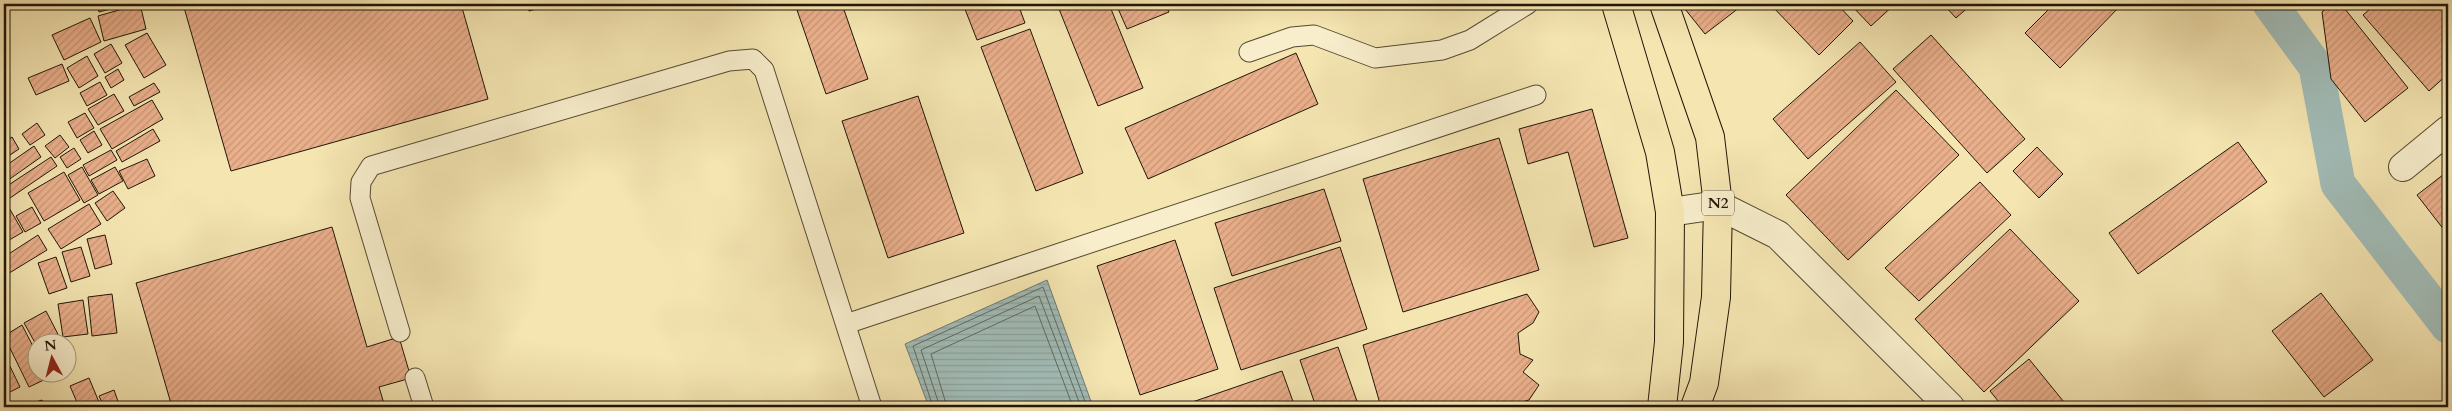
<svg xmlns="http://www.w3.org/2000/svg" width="2452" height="411" font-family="Cardo,serif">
<defs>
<pattern id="water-rules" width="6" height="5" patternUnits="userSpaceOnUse" patternTransform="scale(1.25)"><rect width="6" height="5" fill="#a1bcb7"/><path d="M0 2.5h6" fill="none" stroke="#8aa19c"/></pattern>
<pattern id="building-hatch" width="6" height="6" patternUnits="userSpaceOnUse" patternTransform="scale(1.25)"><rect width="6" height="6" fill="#eaaf8b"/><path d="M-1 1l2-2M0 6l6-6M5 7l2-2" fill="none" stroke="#c89676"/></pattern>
</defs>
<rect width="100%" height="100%" fill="#f4e5b1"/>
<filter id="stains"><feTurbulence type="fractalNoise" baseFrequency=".004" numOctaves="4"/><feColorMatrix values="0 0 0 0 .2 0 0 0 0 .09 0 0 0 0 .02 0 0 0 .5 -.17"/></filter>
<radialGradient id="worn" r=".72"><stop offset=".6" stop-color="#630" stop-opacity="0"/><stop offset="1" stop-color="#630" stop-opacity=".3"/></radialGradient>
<path fill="url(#water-rules)" stroke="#6d7a71" d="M 1047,280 L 1093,407 L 929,407 L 905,344 Z"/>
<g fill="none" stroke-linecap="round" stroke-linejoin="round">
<g stroke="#606960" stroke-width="1">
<path d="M 933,407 L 913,346 L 1043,287 L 1087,407"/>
<path d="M 940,407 L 921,350 L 1039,296 L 1081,407"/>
<path d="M 947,407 L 931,354 L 1035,306 L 1073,407"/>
</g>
<path stroke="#a1bcb7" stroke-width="35" d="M 2270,4 L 2316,67 L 2338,184 L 2448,326"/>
</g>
<g fill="url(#building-hatch)" stroke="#201608">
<path d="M 97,4 L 129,4 L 99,12 Z"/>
<path d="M 140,4 L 146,29 L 104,41 L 98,16 Z"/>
<path d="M 183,4 L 461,4 L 488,99 L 231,171 Z"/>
<path d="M 527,4 L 554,4 L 529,11 Z"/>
<path d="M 814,4 L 842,4 L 868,79 L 826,94 L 797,10 Z"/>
<path d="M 963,4 L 1018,4 L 1025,23 L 977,40 Z"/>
<path d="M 1057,4 L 1109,4 L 1143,88 L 1098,106 Z"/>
<path d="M 1116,4 L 1165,4 L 1169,12 L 1127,29 Z"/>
<path d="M 1681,4 L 1744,4 L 1705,34 Z"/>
<path d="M 1770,4 L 1837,4 L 1853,21 L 1819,55 Z"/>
<path d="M 1850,4 L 1895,4 L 1871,26 Z"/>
<path d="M 1943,4 L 1972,4 L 1956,18 Z"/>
<path d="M 2054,4 L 2122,4 L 2060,68 L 2025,33 Z"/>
<path d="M 2332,4 L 2341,4 L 2408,88 L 2365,122 L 2331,79 L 2322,12 Z"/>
<path d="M 2376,4 L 2448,5 L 2448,74 L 2429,91 L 2363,15 Z"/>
<path d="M 90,18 L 101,42 L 64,60 L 52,35 Z"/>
<path d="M 1030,29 L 1083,173 L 1036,191 L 981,47 Z"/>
<path d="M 147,33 L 166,65 L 144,78 L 125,45 Z"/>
<path d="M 1931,35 L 2025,139 L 1987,173 L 1893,69 Z"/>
<path d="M 1860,42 L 1896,82 L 1808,159 L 1773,119 Z"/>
<path d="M 111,44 L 122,63 L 105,73 L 94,54 Z"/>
<path d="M 1296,53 L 1318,104 L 1148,179 L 1125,128 Z"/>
<path d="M 87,56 L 98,76 L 79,88 L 67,68 Z"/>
<path d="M 62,64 L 69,81 L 36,95 L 28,78 Z"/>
<path d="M 118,69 L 124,80 L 111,88 L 105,77 Z"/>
<path d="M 100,82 L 107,95 L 87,106 L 80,93 Z"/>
<path d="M 154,83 L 160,92 L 134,106 L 129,97 Z"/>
<path d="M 1896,90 L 1959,155 L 1848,260 L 1786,195 Z"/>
<path d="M 114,94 L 124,111 L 98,125 L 88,109 Z"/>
<path d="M 918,96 L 964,233 L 888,258 L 842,121 Z"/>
<path d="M 152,100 L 163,119 L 112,149 L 100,129 Z"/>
<path d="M 1592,109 L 1628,238 L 1594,247 L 1568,152 L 1528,164 L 1519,129 Z"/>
<path d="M 85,113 L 94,128 L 77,138 L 68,122 Z"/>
<path d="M 37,123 L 45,135 L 30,145 L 22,134 Z"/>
<path d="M 153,129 L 160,141 L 122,162 L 116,151 Z"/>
<path d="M 94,131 L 102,145 L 88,153 L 80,140 Z"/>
<path d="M 60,135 L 69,147 L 55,158 L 45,146 Z"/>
<path d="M 12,137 L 19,149 L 4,159 L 4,142 Z"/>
<path d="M 1499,138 L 1539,270 L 1403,312 L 1363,179 Z"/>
<path d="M 2238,142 L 2267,182 L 2138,274 L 2109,233 Z"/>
<path d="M 34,146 L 41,157 L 4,183 L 4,167 Z"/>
<path d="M 2037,147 L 2063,174 L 2039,198 L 2013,171 Z"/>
<path d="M 74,148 L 81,159 L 67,168 L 60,157 Z"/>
<path d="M 111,150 L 117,160 L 89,176 L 83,165 Z"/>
<path d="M 51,157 L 57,166 L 10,198 L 4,188 Z"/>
<path d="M 147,159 L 155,176 L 128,189 L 119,171 Z"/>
<path d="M 82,167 L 98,195 L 84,203 L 68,175 Z"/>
<path d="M 115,167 L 123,181 L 99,194 L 91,180 Z"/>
<path d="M 2448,171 L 2448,235 L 2417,195 Z"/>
<path d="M 64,172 L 80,200 L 44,221 L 28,193 Z"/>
<path d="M 1980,182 L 2011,215 L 1919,301 L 1885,268 Z"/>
<path d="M 1324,189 L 1341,241 L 1232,276 L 1215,223 Z"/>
<path d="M 113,191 L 125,208 L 107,221 L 95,203 Z"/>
<path d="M 4,199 L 23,232 L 4,243 Z"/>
<path d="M 89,204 L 101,224 L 61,249 L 48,229 Z"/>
<path d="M 32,207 L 41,223 L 25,232 L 16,216 Z"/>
<path d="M 332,227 L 367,347 L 399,337 L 411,378 L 379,387 L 385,407 L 172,407 L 136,283 Z"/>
<path d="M 2010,229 L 2079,301 L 1984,392 L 1915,319 Z"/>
<path d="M 38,235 L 47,250 L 6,275 L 4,257 Z"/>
<path d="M 105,235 L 112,264 L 95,269 L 87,239 Z"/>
<path d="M 1175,240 L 1218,369 L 1140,395 L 1097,266 Z"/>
<path d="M 81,247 L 90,276 L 71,282 L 62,252 Z"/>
<path d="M 1340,247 L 1367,329 L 1241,370 L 1214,288 Z"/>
<path d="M 56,257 L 67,288 L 49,294 L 38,263 Z"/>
<path d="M 2321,293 L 2373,360 L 2324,397 L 2272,331 Z"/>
<path d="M 112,294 L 117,333 L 92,336 L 88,297 Z"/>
<path d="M 1527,294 L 1539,312 L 1533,323 L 1518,333 L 1520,354 L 1533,360 L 1523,372 L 1539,385 L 1529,400 L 1505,407 L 1381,407 L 1363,345 Z"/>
<path d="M 83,300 L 88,334 L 63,337 L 58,304 Z"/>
<path d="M 46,311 L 63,344 L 38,344 L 38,348 L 24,323 Z"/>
<path d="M 22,325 L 38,356 L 38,374 L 46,374 L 48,378 L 29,387 L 4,336 Z"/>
<path d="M 1338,347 L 1359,407 L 1316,407 L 1300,360 Z"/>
<path d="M 68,353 L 73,364 L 68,367 Z"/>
<path d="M 4,354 L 20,387 L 4,395 Z"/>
<path d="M 2029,359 L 2068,407 L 2003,407 L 1990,391 Z"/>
<path d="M 1282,371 L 1295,407 L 1178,407 Z"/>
<path d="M 89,378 L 101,407 L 79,407 L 70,386 Z"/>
<path d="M 114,390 L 120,407 L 104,407 L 99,396 Z"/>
<path d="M 42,400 L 45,407 L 20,407 Z"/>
</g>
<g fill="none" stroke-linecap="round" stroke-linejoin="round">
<g stroke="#554a32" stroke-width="21">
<g id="lane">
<path d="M 1249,52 L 1292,37 L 1314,35 L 1375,58 L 1442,50 L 1470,40 L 1528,4"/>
<path d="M 846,324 L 1536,95"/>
<path d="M 400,332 L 360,198 L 361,182 L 371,166 L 729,61 L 753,59 L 764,70 L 872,407"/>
<path d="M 415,378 L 424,407"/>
</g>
</g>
<g stroke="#554a32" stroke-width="30">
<g id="street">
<path d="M 2403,167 L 2448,130"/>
<path d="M 1670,212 L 1718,205 L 1778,235 L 1950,407"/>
</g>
</g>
<g stroke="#201608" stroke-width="30">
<g id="highway">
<path d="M 1616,4 L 1660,152 L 1670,212 L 1669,342 L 1662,407"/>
<path d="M 1664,4 L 1710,137 L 1718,205 L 1716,297 L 1704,383 L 1695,407"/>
</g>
</g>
<use href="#lane" stroke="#f8eecc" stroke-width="19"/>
<use href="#street" stroke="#f8eecc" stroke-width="28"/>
<use href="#highway" stroke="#f4e5b1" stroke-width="28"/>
</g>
<g text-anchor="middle" stroke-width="5" stroke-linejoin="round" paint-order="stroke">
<rect fill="#f8eecc" stroke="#615743" stroke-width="1" x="1702" y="190.5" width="32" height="25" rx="4"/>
<g font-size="15" font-weight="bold" fill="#201608">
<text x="1718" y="208">N2</text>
</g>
</g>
<rect width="2452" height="411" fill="none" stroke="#f4e5b1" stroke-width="20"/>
<rect x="5" y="5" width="2442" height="401" fill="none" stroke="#201608" stroke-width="2.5"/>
<rect x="10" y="10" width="2432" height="391" fill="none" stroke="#201608"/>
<g transform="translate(52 358) rotate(353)"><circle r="24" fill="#f8eecc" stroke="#a2987e"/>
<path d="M0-4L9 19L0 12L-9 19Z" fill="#8f2418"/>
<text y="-8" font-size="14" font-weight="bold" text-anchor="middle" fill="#201608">N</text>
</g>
<rect width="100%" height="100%" filter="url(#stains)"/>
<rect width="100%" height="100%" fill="url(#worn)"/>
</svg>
